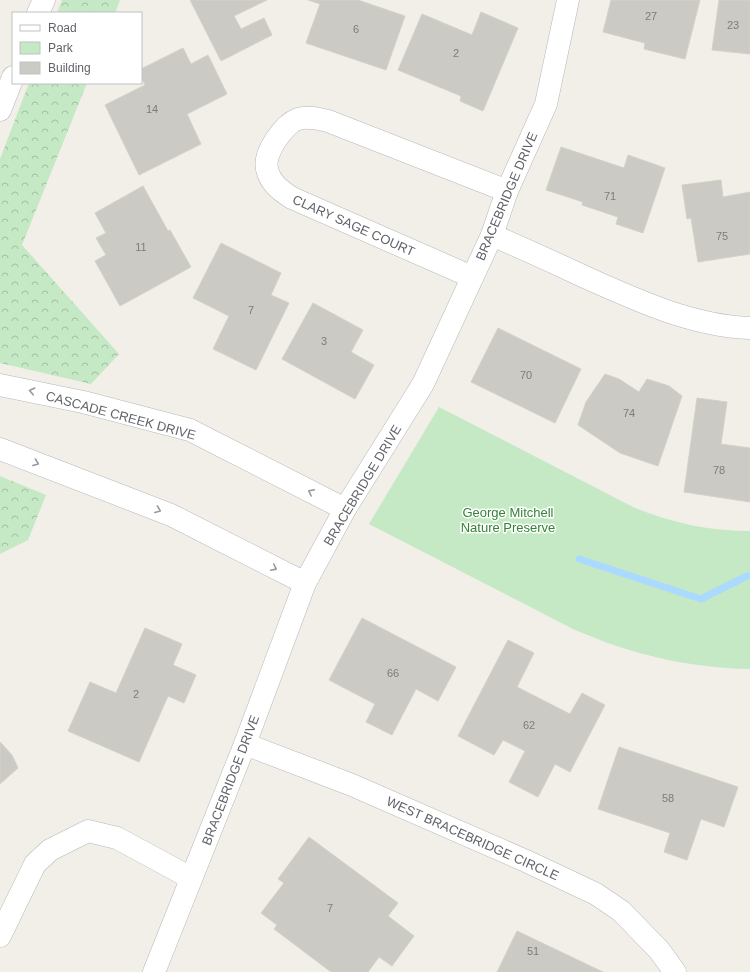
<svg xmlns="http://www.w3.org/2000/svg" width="750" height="972" font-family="Helvetica,sans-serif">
<defs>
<pattern id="forest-crowns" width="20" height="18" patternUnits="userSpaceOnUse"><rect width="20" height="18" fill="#c5e8c5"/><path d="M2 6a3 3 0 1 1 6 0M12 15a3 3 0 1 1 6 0" fill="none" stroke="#a3c0a4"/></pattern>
</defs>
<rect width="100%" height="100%" fill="#f1efe8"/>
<g fill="url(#forest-crowns)">
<path d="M 62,0 L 120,0 L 115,13 L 57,13 Z"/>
<path d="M 29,83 L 87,83 L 22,245 L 119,354 L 91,384 L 0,363 L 0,159 Z"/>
<path d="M 0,476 L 46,495 L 28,540 L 0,554 Z"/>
</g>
<path fill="#c5e8c5" d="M 439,407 L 635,508 C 673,523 709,531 750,531 L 750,669 C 688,668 630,654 573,629 L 369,524 Z"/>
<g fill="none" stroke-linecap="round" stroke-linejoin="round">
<path stroke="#aadaff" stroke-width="7" d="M 579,559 L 701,599 L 747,576 L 750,576"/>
</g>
<g fill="#cccac5" stroke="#d6d1c6">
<path d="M 190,0 L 267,0 L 234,16 L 241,29 L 264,18 L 272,35 L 221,61 Z"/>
<path d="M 308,0 L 358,0 L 405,16 L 386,70 L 306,43 L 320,4 Z"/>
<path d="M 611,0 L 700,0 L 685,59 L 644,49 L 645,43 L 603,32 Z"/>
<path d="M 719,0 L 750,0 L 750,54 L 712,50 Z"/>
<path d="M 481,12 L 518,28 L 483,111 L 460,101 L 461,96 L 398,70 L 422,14 L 472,35 Z"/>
<path d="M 183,48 L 191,64 L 208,55 L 227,94 L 187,114 L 201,144 L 139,175 L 105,105 L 145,85 L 141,77 L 141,69 Z"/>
<path d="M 561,147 L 624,168 L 628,155 L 665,168 L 643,233 L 616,224 L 618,217 L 582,205 L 583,202 L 546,190 Z"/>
<path d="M 721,180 L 723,197 L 750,192 L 750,254 L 698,262 L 691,218 L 687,219 L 682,185 Z"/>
<path d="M 143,186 L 168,231 L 170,230 L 191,267 L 120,306 L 95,261 L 106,255 L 96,238 L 106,233 L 95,213 Z"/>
<path d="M 221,243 L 281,273 L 271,295 L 289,303 L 256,370 L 213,349 L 229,316 L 193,298 Z"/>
<path d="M 313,303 L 363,330 L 351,352 L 374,365 L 355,399 L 282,359 Z"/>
<path d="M 498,328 L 581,369 L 555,423 L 471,382 Z"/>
<path d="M 605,374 L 619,379 L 639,392 L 647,379 L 669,386 L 682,396 L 658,466 L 620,453 L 578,425 L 586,402 Z"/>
<path d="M 697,398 L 727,402 L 721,444 L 750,448 L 750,502 L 684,492 Z"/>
<path d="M 362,618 L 456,667 L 438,701 L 416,689 L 392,735 L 366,722 L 375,704 L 329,680 Z"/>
<path d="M 145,628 L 182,644 L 173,665 L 196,675 L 184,703 L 168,696 L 139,762 L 68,731 L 90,682 L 116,693 Z"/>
<path d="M 508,640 L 534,653 L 517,687 L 570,714 L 582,693 L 605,705 L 570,772 L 555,764 L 538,797 L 509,782 L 525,751 L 503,740 L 494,755 L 458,736 Z"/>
<path d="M 0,742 L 12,755 L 18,768 L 0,784 Z"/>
<path d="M 619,747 L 738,787 L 724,827 L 701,819 L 687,860 L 664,852 L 670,833 L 598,809 Z"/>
<path d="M 309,837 L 398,903 L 388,916 L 414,936 L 392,966 L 379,957 L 368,972 L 331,972 L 274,929 L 277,925 L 261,913 L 284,883 L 278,879 Z"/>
<path d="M 517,931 L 603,972 L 497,972 Z"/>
</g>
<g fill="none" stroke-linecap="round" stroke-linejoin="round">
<g stroke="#b5b8bc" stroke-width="23">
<g id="minor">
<path d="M 492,235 C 524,249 555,263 587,278 C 638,301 693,326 750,328"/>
<path d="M 472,277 L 292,198 C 281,191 270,183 267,169 C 263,153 284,124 298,119 C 308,116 319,119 328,121 L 507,191"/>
<path d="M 0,385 L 83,402 L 190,430 L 345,509"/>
<path d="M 0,449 L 171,515 L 305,583"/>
<path d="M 245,744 L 352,785 L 526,861 L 596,894 L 621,911 L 659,950 L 675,972"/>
<path d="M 0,936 L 35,864 L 50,850 L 88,831 L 117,838 L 191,878"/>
<path d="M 154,972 L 245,744 L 305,583 L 345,509 L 423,384 L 492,235 L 507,191 L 546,104 L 568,0"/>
</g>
</g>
<g stroke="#b5b8bc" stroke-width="23">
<g id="tertiary">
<path d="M 38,13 L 44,0"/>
<path d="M 0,110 L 13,77"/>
</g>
</g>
<use href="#minor" stroke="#fff" stroke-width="22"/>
<use href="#tertiary" stroke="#fff" stroke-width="22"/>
</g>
<defs><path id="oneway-chevron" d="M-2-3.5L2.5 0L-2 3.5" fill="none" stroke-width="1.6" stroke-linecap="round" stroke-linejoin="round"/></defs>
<g stroke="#979a9d">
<use href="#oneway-chevron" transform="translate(32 391) rotate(-168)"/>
<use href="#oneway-chevron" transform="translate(36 463) rotate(21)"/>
<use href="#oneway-chevron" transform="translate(311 492) rotate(-153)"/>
<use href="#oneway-chevron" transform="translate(158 510) rotate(21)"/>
<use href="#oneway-chevron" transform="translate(274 568) rotate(27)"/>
</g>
<g text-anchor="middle" stroke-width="3" stroke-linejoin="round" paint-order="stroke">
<g font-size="11" fill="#7a7d7f">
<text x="651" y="20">27</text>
<text x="733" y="29">23</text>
<text x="356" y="33">6</text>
<text x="456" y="57">2</text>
<text x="152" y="113">14</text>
<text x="610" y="200">71</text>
<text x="722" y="240">75</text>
<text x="141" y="251">11</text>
<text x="251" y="314">7</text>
<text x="324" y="345">3</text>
<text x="526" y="379">70</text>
<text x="629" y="417">74</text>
<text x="719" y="474">78</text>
<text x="393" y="677">66</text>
<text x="136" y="698">2</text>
<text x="529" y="729">62</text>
<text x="668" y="802">58</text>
<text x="330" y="912">7</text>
<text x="533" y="955">51</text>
</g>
<g font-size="13" fill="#5f6368" stroke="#fff">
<text transform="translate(506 196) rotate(-67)" y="5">BRACEBRIDGE DRIVE</text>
<text transform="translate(354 225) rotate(24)" y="5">CLARY SAGE COURT</text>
<text transform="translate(121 415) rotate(15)" y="5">CASCADE CREEK DRIVE</text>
<text transform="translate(362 485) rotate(-59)" y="5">BRACEBRIDGE DRIVE</text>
<text transform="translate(230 780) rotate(-69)" y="5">BRACEBRIDGE DRIVE</text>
<text transform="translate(473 838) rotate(24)" y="5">WEST BRACEBRIDGE CIRCLE</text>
</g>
<g font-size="13" fill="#348238" stroke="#fff">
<text x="508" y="517">George Mitchell<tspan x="508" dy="15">Nature Preserve</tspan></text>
</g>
</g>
<rect x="12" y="12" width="130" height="72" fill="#ffffff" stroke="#bfc1c3"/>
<rect x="20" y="25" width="20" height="6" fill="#ffffff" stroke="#bfc1c3"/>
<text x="48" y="32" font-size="12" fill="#5f6368">Road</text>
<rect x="20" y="42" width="20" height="12" fill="#c5e8c5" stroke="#bfc1c3"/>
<text x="48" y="52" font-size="12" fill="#5f6368">Park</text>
<rect x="20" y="62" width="20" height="12" fill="#cccac5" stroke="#bfc1c3"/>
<text x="48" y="72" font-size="12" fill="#5f6368">Building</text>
</svg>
